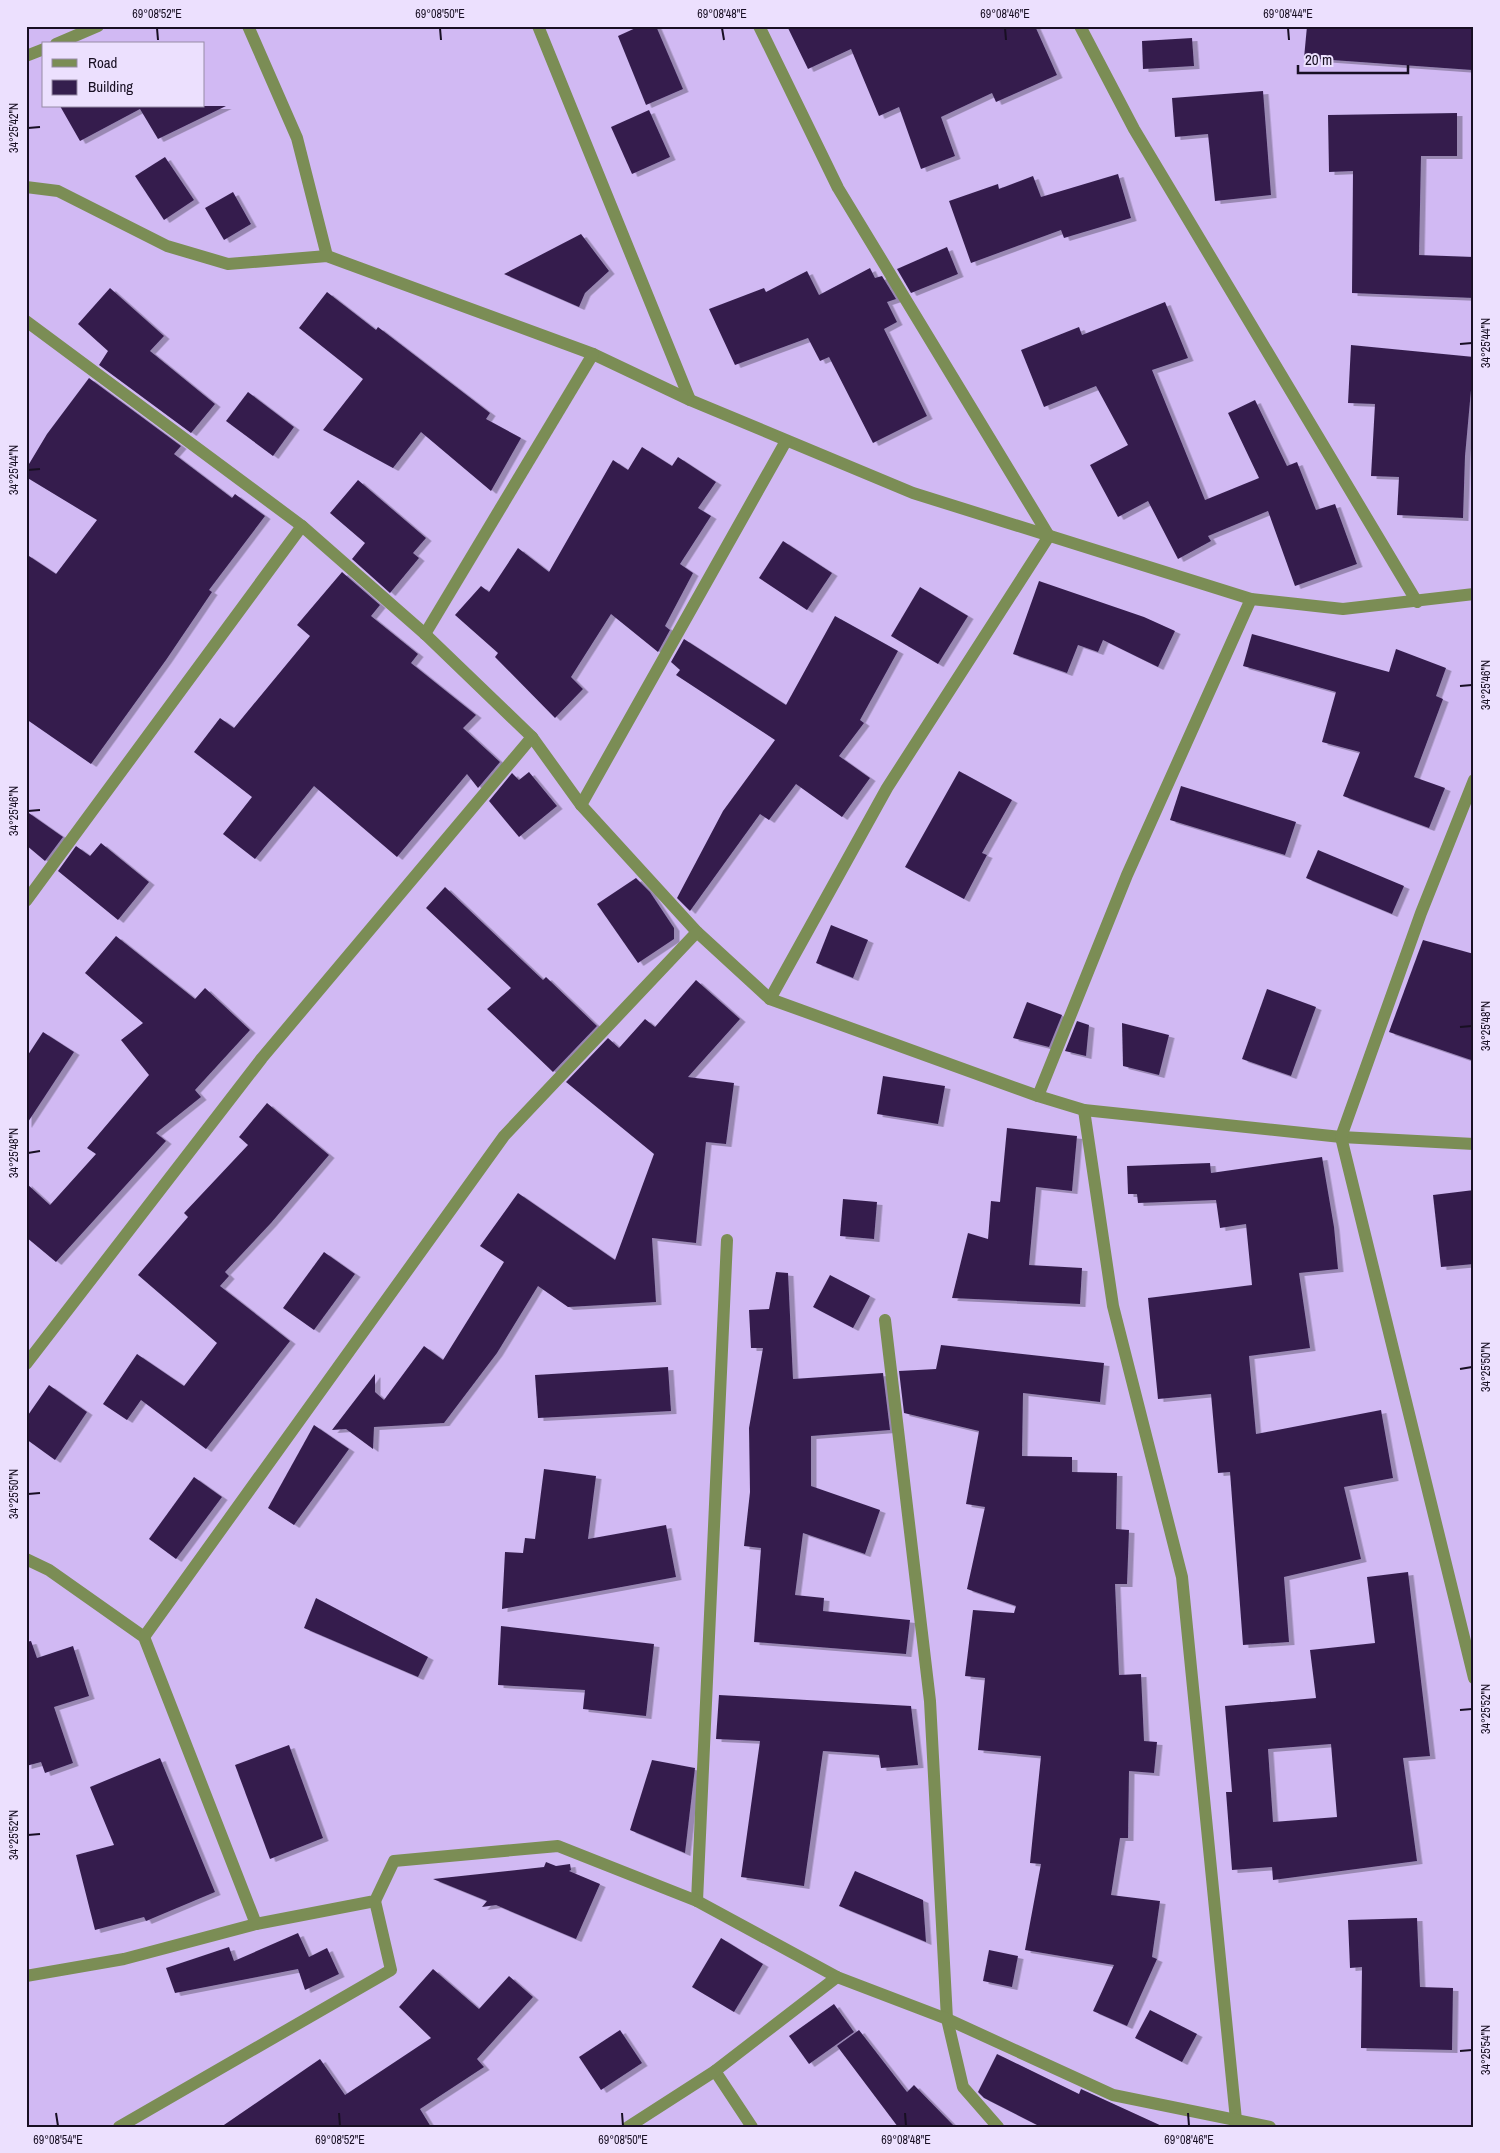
<svg xmlns="http://www.w3.org/2000/svg" width="1500" height="2153" font-family="'Archivo Narrow',sans-serif">
<defs>
<filter id="shadow"><feDropShadow dx="5.5" dy="3" stdDeviation="0" flood-color="#0004"/></filter>
</defs>
<rect width="100%" height="100%" fill="#d1b9f3"/>
<g fill="#351f4e" fill-rule="evenodd" filter="url(#shadow)">
<path d="M 640,26 L 656,26 L 683,89 L 646,105 L 618,36 Z"/>
<path d="M 787,26 L 1035,26 L 1057,75 L 996,102 L 992,93 L 941,117 L 955,156 L 921,169 L 899,107 L 879,116 L 851,49 L 808,69 Z"/>
<path d="M 1307,26 L 1471,26 L 1472,70 L 1304,58 Z"/>
<path d="M 1192,38 L 1194,66 L 1143,69 L 1142,41 Z"/>
<path d="M 1263,91 L 1271,195 L 1215,201 L 1208,134 L 1175,137 L 1172,98 Z"/>
<path d="M 60,106 L 226,106 L 158,139 L 140,109 L 80,141 Z"/>
<path d="M 649,110 L 670,157 L 632,174 L 611,127 Z"/>
<path d="M 1457,113 L 1457,156 L 1421,156 L 1419,255 L 1474,257 L 1474,298 L 1352,293 L 1353,171 L 1329,172 L 1328,115 Z"/>
<path d="M 165,157 L 194,200 L 164,220 L 135,176 Z"/>
<path d="M 1118,174 L 1131,218 L 1064,238 L 1061,230 L 971,263 L 949,201 L 998,184 L 999,189 L 1033,176 L 1041,197 Z"/>
<path d="M 233,192 L 251,224 L 224,240 L 205,208 Z"/>
<path d="M 581,234 L 609,271 L 585,293 L 579,307 L 504,274 Z"/>
<path d="M 947,247 L 958,274 L 911,293 L 897,269 Z"/>
<path d="M 870,268 L 875,278 L 882,276 L 896,299 L 887,302 L 897,322 L 884,329 L 927,416 L 873,443 L 829,357 L 820,361 L 808,338 L 735,365 L 709,309 L 764,288 L 766,292 L 807,271 L 819,295 Z"/>
<path d="M 110,288 L 164,336 L 150,351 L 215,404 L 191,433 L 99,365 L 108,351 L 78,324 Z"/>
<path d="M 327,292 L 376,330 L 378,327 L 490,413 L 486,419 L 521,438 L 491,491 L 421,432 L 393,468 L 323,430 L 363,379 L 299,328 Z"/>
<path d="M 1165,302 L 1188,358 L 1152,370 L 1205,500 L 1259,478 L 1228,413 L 1255,400 L 1287,466 L 1297,462 L 1316,510 L 1335,504 L 1357,564 L 1295,586 L 1268,511 L 1208,536 L 1211,541 L 1178,559 L 1148,501 L 1118,517 L 1090,465 L 1128,445 L 1096,386 L 1044,407 L 1021,350 L 1079,327 L 1082,335 Z"/>
<path d="M 1351,345 L 1474,357 L 1465,456 L 1463,518 L 1397,515 L 1399,477 L 1371,476 L 1375,404 L 1348,403 Z"/>
<path d="M 89,378 L 181,446 L 174,454 L 232,498 L 235,494 L 265,516 L 209,590 L 212,592 L 166,660 L 91,764 L 26,719 L 26,554 L 56,574 L 97,520 L 26,477 L 26,469 L 47,434 Z"/>
<path d="M 248,392 L 294,427 L 273,456 L 226,421 Z"/>
<path d="M 642,447 L 672,466 L 678,457 L 716,482 L 698,508 L 711,516 L 680,564 L 693,573 L 665,626 L 670,630 L 658,652 L 611,614 L 571,677 L 583,689 L 555,718 L 495,657 L 498,653 L 455,615 L 481,586 L 489,592 L 518,548 L 549,572 L 613,460 L 628,470 Z"/>
<path d="M 358,480 L 426,538 L 413,553 L 419,558 L 390,593 L 352,559 L 365,543 L 330,513 Z"/>
<path d="M 783,541 L 832,573 L 807,610 L 759,578 Z"/>
<path d="M 342,572 L 380,605 L 371,616 L 418,654 L 411,663 L 476,715 L 463,728 L 500,762 L 478,788 L 467,774 L 397,857 L 314,786 L 255,859 L 223,834 L 252,797 L 194,752 L 220,718 L 234,728 L 310,636 L 297,625 Z"/>
<path d="M 1039,581 L 1144,617 L 1175,631 L 1158,667 L 1103,640 L 1098,652 L 1078,645 L 1067,673 L 1013,654 Z"/>
<path d="M 920,587 L 968,616 L 938,664 L 891,636 Z"/>
<path d="M 835,616 L 898,651 L 860,720 L 864,723 L 839,756 L 870,778 L 842,817 L 796,784 L 769,820 L 760,814 L 690,911 L 677,898 L 723,811 L 775,740 L 676,675 L 680,670 L 671,662 L 684,639 L 786,705 Z"/>
<path d="M 1252,634 L 1389,672 L 1396,649 L 1446,668 L 1436,696 L 1443,699 L 1414,777 L 1445,788 L 1429,828 L 1343,796 L 1360,752 L 1322,742 L 1336,692 L 1243,666 Z"/>
<path d="M 959,771 L 1012,800 L 982,853 L 987,855 L 964,899 L 905,867 Z"/>
<path d="M 529,772 L 557,806 L 519,837 L 489,801 L 512,773 L 519,780 Z"/>
<path d="M 1181,786 L 1296,822 L 1285,855 L 1170,820 Z"/>
<path d="M 26,811 L 63,837 L 45,861 L 26,845 Z"/>
<path d="M 101,843 L 149,882 L 118,920 L 58,871 L 76,846 L 90,856 Z"/>
<path d="M 1318,850 L 1404,886 L 1392,914 L 1306,878 Z"/>
<path d="M 636,878 L 650,892 L 674,928 L 674,939 L 638,963 L 597,904 Z"/>
<path d="M 445,887 L 543,980 L 546,977 L 597,1026 L 553,1072 L 487,1009 L 511,988 L 426,908 Z"/>
<path d="M 831,925 L 868,940 L 853,978 L 816,963 Z"/>
<path d="M 116,936 L 195,999 L 205,988 L 250,1030 L 195,1090 L 201,1097 L 156,1133 L 166,1141 L 56,1262 L 26,1237 L 26,1183 L 50,1205 L 96,1154 L 87,1148 L 149,1075 L 121,1040 L 143,1023 L 85,973 Z"/>
<path d="M 1423,940 L 1474,954 L 1474,1061 L 1389,1032 Z"/>
<path d="M 696,980 L 740,1019 L 688,1077 L 734,1083 L 726,1144 L 706,1142 L 696,1243 L 652,1238 L 656,1302 L 568,1307 L 538,1286 L 497,1353 L 444,1423 L 374,1427 L 373,1449 L 346,1429 L 332,1430 L 375,1374 L 375,1392 L 384,1400 L 424,1346 L 443,1360 L 504,1262 L 480,1246 L 518,1193 L 615,1260 L 654,1154 L 566,1082 L 608,1038 L 619,1048 L 645,1019 L 655,1027 Z"/>
<path d="M 1267,989 L 1316,1007 L 1291,1076 L 1242,1059 Z"/>
<path d="M 1027,1002 L 1062,1015 L 1049,1047 L 1013,1038 Z"/>
<path d="M 1077,1021 L 1089,1025 L 1086,1056 L 1065,1051 Z"/>
<path d="M 1122,1023 L 1169,1035 L 1159,1075 L 1123,1066 Z"/>
<path d="M 43,1032 L 74,1052 L 26,1125 L 26,1058 Z"/>
<path d="M 883,1076 L 945,1086 L 938,1124 L 877,1114 Z"/>
<path d="M 267,1103 L 329,1155 L 271,1223 L 225,1272 L 229,1276 L 220,1286 L 290,1341 L 206,1449 L 141,1400 L 127,1420 L 103,1404 L 137,1354 L 184,1386 L 217,1343 L 138,1275 L 188,1217 L 184,1213 L 248,1145 L 239,1137 Z"/>
<path d="M 1007,1128 L 1077,1136 L 1072,1191 L 1036,1187 L 1029,1265 L 1082,1268 L 1080,1304 L 952,1298 L 968,1233 L 988,1239 L 991,1201 L 1000,1202 Z"/>
<path d="M 1322,1157 L 1334,1227 L 1338,1269 L 1299,1273 L 1310,1348 L 1249,1356 L 1256,1434 L 1381,1410 L 1393,1478 L 1344,1487 L 1361,1559 L 1284,1577 L 1289,1642 L 1243,1645 L 1230,1472 L 1218,1473 L 1211,1394 L 1158,1399 L 1148,1298 L 1252,1285 L 1246,1224 L 1220,1228 L 1216,1200 L 1138,1203 L 1137,1194 L 1128,1194 L 1127,1166 L 1210,1163 L 1211,1173 Z"/>
<path d="M 1474,1190 L 1474,1264 L 1441,1267 L 1433,1195 Z"/>
<path d="M 843,1199 L 877,1202 L 874,1239 L 840,1236 Z"/>
<path d="M 324,1252 L 355,1274 L 314,1330 L 283,1308 Z"/>
<path d="M 776,1272 L 788,1273 L 793,1379 L 883,1373 L 890,1430 L 811,1436 L 811,1486 L 880,1510 L 865,1554 L 803,1533 L 795,1595 L 824,1598 L 823,1611 L 910,1620 L 906,1654 L 754,1642 L 761,1548 L 744,1546 L 750,1492 L 749,1428 L 763,1348 L 751,1348 L 749,1310 L 769,1309 Z"/>
<path d="M 830,1275 L 870,1296 L 853,1328 L 813,1307 Z"/>
<path d="M 941,1345 L 1104,1363 L 1100,1402 L 1023,1393 L 1022,1456 L 1072,1457 L 1072,1472 L 1117,1473 L 1116,1529 L 1129,1530 L 1127,1584 L 1115,1584 L 1119,1675 L 1141,1674 L 1144,1741 L 1157,1742 L 1154,1773 L 1129,1771 L 1128,1838 L 1120,1838 L 1111,1895 L 1160,1901 L 1152,1957 L 1157,1959 L 1127,2026 L 1093,2011 L 1114,1965 L 1025,1950 L 1041,1864 L 1030,1863 L 1041,1756 L 978,1750 L 985,1678 L 965,1676 L 973,1610 L 1014,1613 L 1016,1606 L 967,1589 L 985,1507 L 966,1504 L 979,1431 L 904,1413 L 899,1371 L 936,1369 Z"/>
<path d="M 668,1367 L 671,1411 L 538,1418 L 535,1375 Z"/>
<path d="M 49,1385 L 87,1412 L 55,1460 L 26,1439 L 26,1418 Z"/>
<path d="M 314,1425 L 349,1449 L 294,1525 L 268,1508 Z"/>
<path d="M 544,1469 L 596,1476 L 588,1539 L 666,1525 L 676,1577 L 502,1609 L 505,1552 L 523,1553 L 525,1538 L 535,1539 Z"/>
<path d="M 194,1477 L 222,1497 L 176,1559 L 149,1539 Z"/>
<path d="M 1408,1572 L 1430,1756 L 1403,1758 L 1417,1861 L 1273,1880 L 1272,1867 L 1232,1870 L 1226,1792 L 1232,1792 L 1225,1706 L 1316,1698 L 1310,1650 L 1375,1643 L 1367,1577 ZM 1331,1744 L 1337,1817 L 1273,1822 L 1268,1749 Z"/>
<path d="M 316,1598 L 428,1657 L 418,1677 L 304,1628 Z"/>
<path d="M 501,1626 L 654,1644 L 646,1716 L 583,1709 L 585,1690 L 498,1685 Z"/>
<path d="M 31,1641 L 37,1658 L 73,1646 L 89,1696 L 54,1707 L 73,1763 L 45,1773 L 41,1762 L 26,1766 L 26,1642 Z"/>
<path d="M 719,1695 L 911,1706 L 918,1765 L 881,1768 L 879,1755 L 823,1751 L 804,1886 L 741,1877 L 760,1741 L 716,1739 Z"/>
<path d="M 289,1745 L 323,1838 L 270,1859 L 235,1765 Z"/>
<path d="M 160,1758 L 215,1892 L 146,1921 L 144,1917 L 95,1930 L 76,1855 L 114,1845 L 90,1787 Z"/>
<path d="M 652,1760 L 695,1768 L 685,1853 L 630,1830 Z"/>
<path d="M 546,1862 L 556,1866 L 570,1864 L 571,1870 L 569,1871 L 600,1884 L 576,1939 L 496,1905 L 482,1907 L 487,1901 L 433,1879 L 544,1867 Z"/>
<path d="M 855,1871 L 923,1900 L 926,1942 L 839,1906 Z"/>
<path d="M 1417,1918 L 1420,1987 L 1453,1988 L 1452,2050 L 1361,2048 L 1362,1967 L 1350,1968 L 1348,1920 Z"/>
<path d="M 298,1933 L 309,1957 L 327,1948 L 339,1974 L 305,1990 L 298,1969 L 175,1993 L 166,1968 L 229,1947 L 234,1961 Z"/>
<path d="M 721,1938 L 763,1964 L 734,2012 L 692,1987 Z"/>
<path d="M 989,1950 L 1018,1956 L 1012,1987 L 983,1981 Z"/>
<path d="M 433,1969 L 479,2009 L 509,1976 L 533,1997 L 477,2059 L 484,2067 L 420,2109 L 431,2127 L 221,2127 L 320,2059 L 345,2095 L 431,2038 L 399,2007 Z"/>
<path d="M 834,2004 L 854,2032 L 809,2064 L 789,2036 Z"/>
<path d="M 1150,2010 L 1197,2034 L 1182,2062 L 1135,2038 Z"/>
<path d="M 620,2030 L 642,2063 L 601,2090 L 579,2057 Z"/>
<path d="M 859,2030 L 907,2092 L 914,2085 L 955,2127 L 898,2127 L 837,2046 Z"/>
<path d="M 997,2054 L 1079,2094 L 1081,2089 L 1164,2127 L 1041,2127 L 984,2098 L 978,2092 Z"/>
</g>
<g fill="none" stroke-linecap="round" stroke-linejoin="round">
<g stroke="#7b8d55" stroke-width="12">
<path d="M 248,26 L 297,138 L 327,256"/>
<path d="M 538,26 L 690,400"/>
<path d="M 759,26 L 838,188 L 1049,536 L 887,788 L 770,999"/>
<path d="M 1080,26 L 1134,129 L 1417,602"/>
<path d="M 56,44 L 98,26"/>
<path d="M 26,56 L 44,49"/>
<path d="M 26,187 L 58,191 L 167,246 L 228,264 L 327,256 L 593,354 L 690,400 L 913,493 L 1251,599 L 1343,609 L 1474,594"/>
<path d="M 26,321 L 302,526 L 425,634 L 532,737 L 581,805 L 697,932 L 770,999 L 1038,1096 L 1084,1110 L 1341,1137 L 1474,1144"/>
<path d="M 425,634 L 593,354"/>
<path d="M 1474,780 L 1421,913 L 1341,1137 L 1474,1678"/>
<path d="M 581,805 L 786,441"/>
<path d="M 26,901 L 302,526"/>
<path d="M 1038,1096 L 1127,875 L 1251,599"/>
<path d="M 1084,1110 L 1113,1306 L 1182,1577 L 1236,2120"/>
<path d="M 885,1320 L 930,1701 L 947,2019 L 963,2087 L 998,2127"/>
<path d="M 26,1364 L 262,1058 L 532,737"/>
<path d="M 26,1559 L 49,1570 L 144,1637 L 256,1924"/>
<path d="M 144,1637 L 504,1136 L 697,932"/>
<path d="M 697,1901 L 727,1240"/>
<path d="M 26,1976 L 124,1959 L 256,1924 L 375,1901 L 394,1861 L 558,1846 L 697,1901 L 837,1977 L 947,2019 L 1113,2095 L 1270,2127"/>
<path d="M 715,2071 L 752,2127"/>
<path d="M 119,2127 L 391,1970 L 375,1901"/>
<path d="M 628,2127 L 715,2071 L 837,1977"/>
</g>
</g>
<path fill="none" stroke="#180f23" stroke-width="2" d="M 157,28 L 158,40M 440,28 L 441,40M 722,28 L 724,40M 1005,28 L 1006,40M 1288,28 L 1289,40M 28,128 L 40,127M 1460,344 L 1472,343M 28,470 L 40,469M 1460,686 L 1472,685M 28,811 L 40,810M 1460,1027 L 1472,1026M 28,1153 L 40,1151M 1460,1369 L 1472,1367M 28,1494 L 40,1493M 1460,1710 L 1472,1709M 28,1835 L 40,1834M 1460,2051 L 1472,2050M 56,2113 L 58,2126M 339,2113 L 340,2126M 622,2113 L 623,2126M 905,2113 L 906,2126M 1188,2113 L 1189,2126"/>
<rect width="1500" height="2153" fill="none" stroke="#ece0fe" stroke-width="55"/>
<rect x="42" y="42" width="162" height="65" fill="#ece0fe" stroke="#978ca6"/>
<rect x="52" y="59" width="25" height="8" fill="#7b8d55" stroke="#978ca6"/>
<text x="88" y="68" font-size="15" fill="#180f23">Road</text>
<rect x="52" y="80" width="25" height="15" fill="#351f4e" stroke="#978ca6"/>
<text x="88" y="92" font-size="15" fill="#180f23">Building</text>
<path d="M1298 65v8h110v-8" fill="none" stroke="#180f23" stroke-width="2.5"/>
<text x="1305" y="65" font-size="15" fill="#180f23" stroke="#ece0fe" stroke-width="4" paint-order="stroke">20 m</text>
<rect x="28" y="28" width="1444" height="2098" fill="none" stroke="#180f23" stroke-width="2"/>
<g font-size="12" text-anchor="middle" fill="#180f23">
<text x="157" y="18">69°08'52"E</text>
<text x="440" y="18">69°08'50"E</text>
<text x="722" y="18">69°08'48"E</text>
<text x="1005" y="18">69°08'46"E</text>
<text x="1288" y="18">69°08'44"E</text>
<text transform="translate(14 128) rotate(-90)" y="4">34°25'42"N</text>
<text transform="translate(1486 343) rotate(-90)" y="4">34°25'44"N</text>
<text transform="translate(14 470) rotate(-90)" y="4">34°25'44"N</text>
<text transform="translate(1486 685) rotate(-90)" y="4">34°25'46"N</text>
<text transform="translate(14 811) rotate(-90)" y="4">34°25'46"N</text>
<text transform="translate(1486 1026) rotate(-90)" y="4">34°25'48"N</text>
<text transform="translate(14 1153) rotate(-90)" y="4">34°25'48"N</text>
<text transform="translate(1486 1367) rotate(-90)" y="4">34°25'50"N</text>
<text transform="translate(14 1494) rotate(-90)" y="4">34°25'50"N</text>
<text transform="translate(1486 1709) rotate(-90)" y="4">34°25'52"N</text>
<text transform="translate(14 1835) rotate(-90)" y="4">34°25'52"N</text>
<text transform="translate(1486 2050) rotate(-90)" y="4">34°25'54"N</text>
<text x="58" y="2144">69°08'54"E</text>
<text x="340" y="2144">69°08'52"E</text>
<text x="623" y="2144">69°08'50"E</text>
<text x="906" y="2144">69°08'48"E</text>
<text x="1189" y="2144">69°08'46"E</text>
</g>
</svg>
